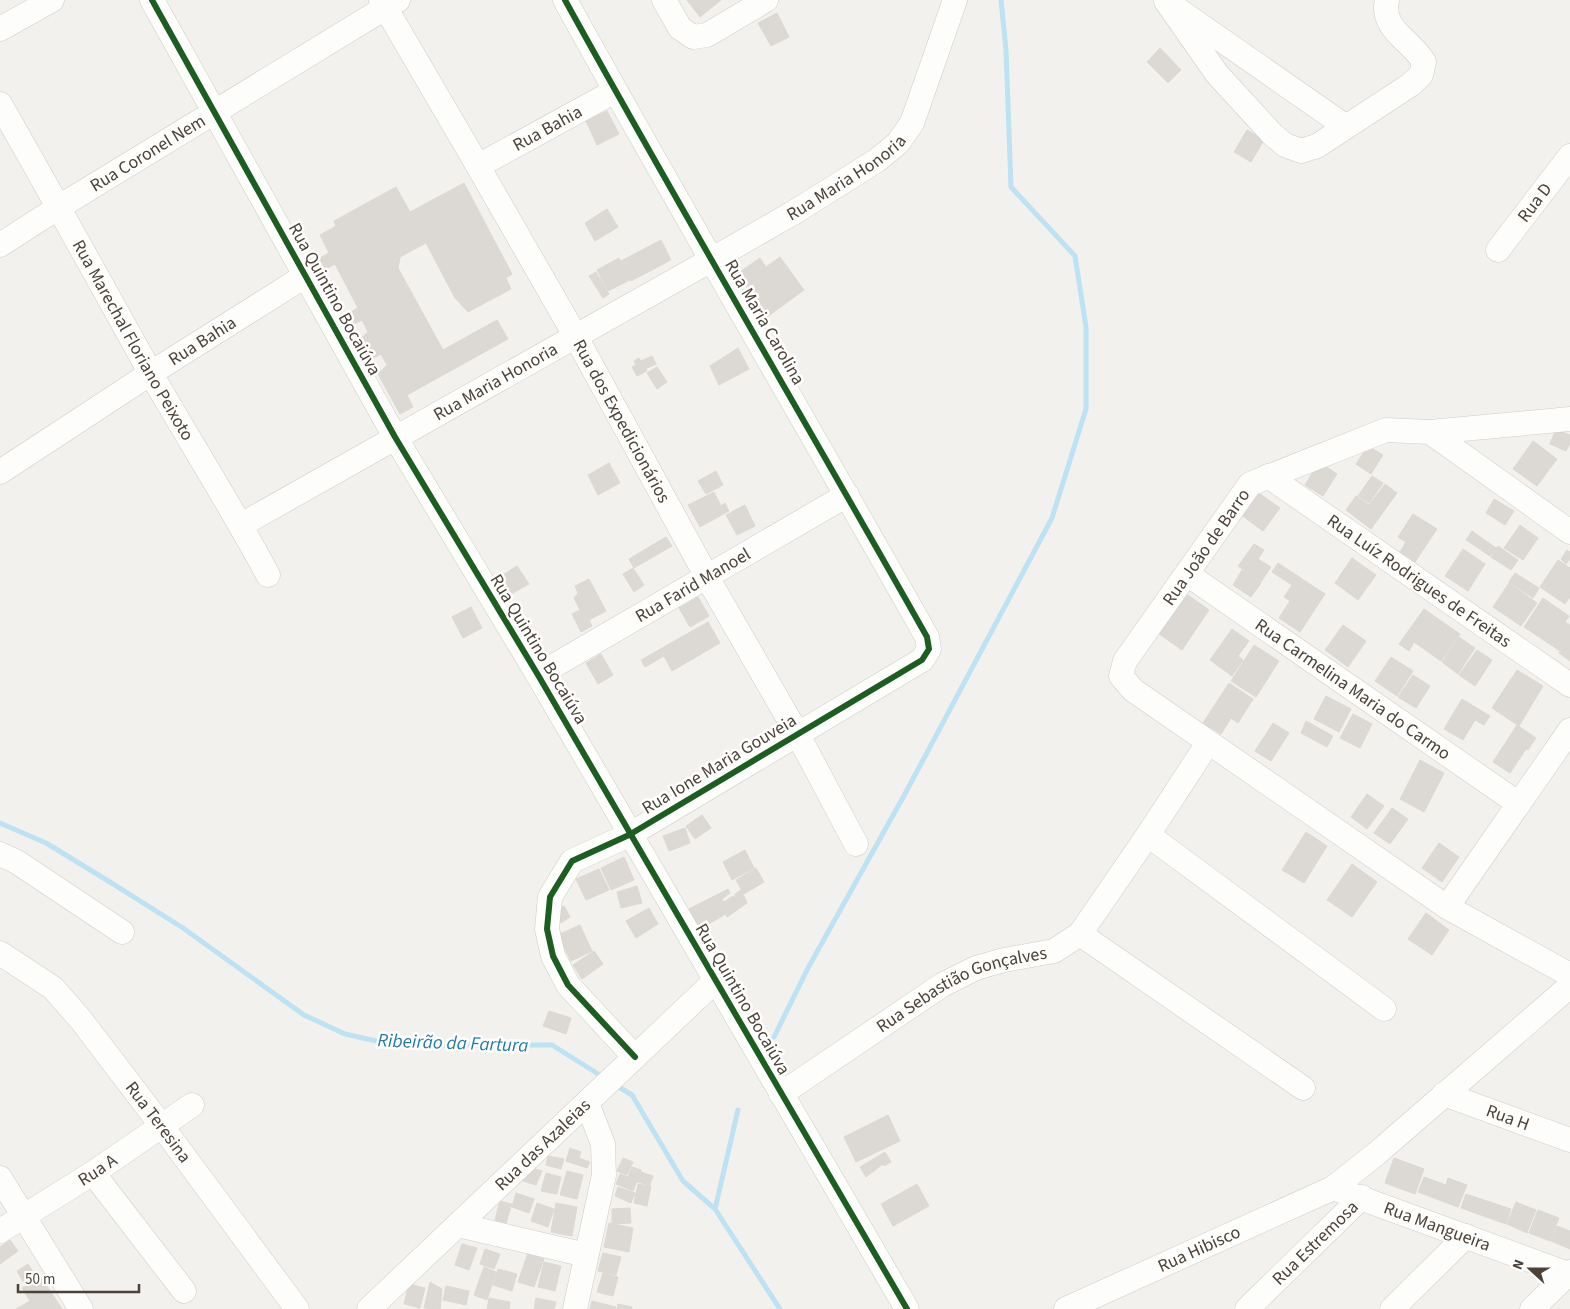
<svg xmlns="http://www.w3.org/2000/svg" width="1570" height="1309" font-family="'Source Sans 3',sans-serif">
<rect width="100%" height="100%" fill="#f3f1ee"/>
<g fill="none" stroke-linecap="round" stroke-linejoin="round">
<g stroke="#bce2f4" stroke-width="5">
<path d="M 0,823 L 46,843 L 110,882 L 183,928 L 304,1015 L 345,1034 L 381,1042 L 440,1045 L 552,1045 L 603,1077"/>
<path d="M 774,1037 L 808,968 L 906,792 L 1052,518 L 1086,409 L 1086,327 L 1075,256 L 1011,187 L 1006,50 L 1001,0"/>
<path d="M 614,1084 L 632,1095 L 683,1181 L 715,1209 L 780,1309"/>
<path d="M 715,1209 L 738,1110"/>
</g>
</g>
<g fill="#dcd8d4" stroke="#dcd8d3">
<path d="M 687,0 L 721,0 L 700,17 Z"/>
<path d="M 777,13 L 789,37 L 771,46 L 758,23 Z"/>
<path d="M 1160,48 L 1181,70 L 1168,83 L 1147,62 Z"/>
<path d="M 607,111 L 619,134 L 597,145 L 586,121 Z"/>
<path d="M 1247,130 L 1264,140 L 1251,162 L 1234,152 Z"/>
<path d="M 464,183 L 512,274 L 506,278 L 511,289 L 468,312 L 455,298 L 426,243 L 400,257 L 398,268 L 443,350 L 497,320 L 508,339 L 407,395 L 413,407 L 400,414 L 378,374 L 387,365 L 381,354 L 368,361 L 362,354 L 356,343 L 368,332 L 362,320 L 350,326 L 344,316 L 358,308 L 335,264 L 320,272 L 314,261 L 329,253 L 320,235 L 336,226 L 334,221 L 396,187 L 410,212 Z"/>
<path d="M 607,209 L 618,227 L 595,241 L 585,223 Z"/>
<path d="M 661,240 L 671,260 L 631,281 L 621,261 Z"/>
<path d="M 780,257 L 804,290 L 767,317 L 737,274 L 760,258 L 766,267 Z"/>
<path d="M 619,258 L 630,280 L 608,291 L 597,270 Z"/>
<path d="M 596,272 L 609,294 L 603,298 L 589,276 Z"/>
<path d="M 738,348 L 749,369 L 719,385 L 710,366 Z"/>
<path d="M 652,356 L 656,364 L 645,369 L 641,361 Z"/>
<path d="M 639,358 L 647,371 L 637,376 L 632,367 L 636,365 L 634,361 Z"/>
<path d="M 657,367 L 667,382 L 657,389 L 647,373 Z"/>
<path d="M 1556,429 L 1570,435 L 1570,443 L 1566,451 L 1550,444 Z"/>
<path d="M 1533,441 L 1557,459 L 1537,486 L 1513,469 Z"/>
<path d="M 1368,446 L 1383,455 L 1371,474 L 1356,464 Z"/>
<path d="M 1319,462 L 1337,474 L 1323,496 L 1305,485 Z"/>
<path d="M 609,463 L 620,483 L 598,495 L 588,475 Z"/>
<path d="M 716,471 L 723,485 L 706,494 L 698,481 Z"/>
<path d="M 1372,476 L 1383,483 L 1369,503 L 1358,496 Z"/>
<path d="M 1385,484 L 1397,493 L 1371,529 L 1346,510 L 1356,496 L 1369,505 Z"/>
<path d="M 1256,491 L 1280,508 L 1263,531 L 1240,514 Z"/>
<path d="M 714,492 L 721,506 L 725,503 L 729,511 L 700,527 L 688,505 Z"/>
<path d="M 1494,499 L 1514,511 L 1505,525 L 1486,513 Z"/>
<path d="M 745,505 L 755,526 L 737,535 L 726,515 Z"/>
<path d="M 1413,514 L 1437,529 L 1415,562 L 1400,552 L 1406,542 L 1398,537 Z"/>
<path d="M 1520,525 L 1538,538 L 1523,560 L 1504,548 Z"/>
<path d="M 1472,531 L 1496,548 L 1490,556 L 1466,540 Z"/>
<path d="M 666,537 L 672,546 L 634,568 L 629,559 Z"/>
<path d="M 1254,544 L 1264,550 L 1258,559 L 1271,567 L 1261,582 L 1238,566 Z"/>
<path d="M 1498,546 L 1518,560 L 1511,570 L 1491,557 Z"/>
<path d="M 1463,549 L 1485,564 L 1468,591 L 1445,576 Z"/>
<path d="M 1567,550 L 1570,552 L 1570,559 L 1566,564 L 1561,559 Z"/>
<path d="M 1352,558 L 1376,575 L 1358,600 L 1335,583 Z"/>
<path d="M 1558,560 L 1570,568 L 1570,597 L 1565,604 L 1540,587 Z"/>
<path d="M 1278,563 L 1325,594 L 1300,632 L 1279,618 L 1290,601 L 1284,597 L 1292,585 L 1272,572 Z"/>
<path d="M 517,566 L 529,584 L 506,597 L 495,580 Z"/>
<path d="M 633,568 L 644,585 L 634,592 L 623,574 Z"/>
<path d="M 1242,570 L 1261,583 L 1251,597 L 1233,585 Z"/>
<path d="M 1515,573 L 1539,588 L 1533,598 L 1509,582 Z"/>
<path d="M 589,579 L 606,611 L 589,620 L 592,626 L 581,632 L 572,614 L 580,610 L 574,598 L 578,593 L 575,586 Z"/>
<path d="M 1509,583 L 1537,603 L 1521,626 L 1493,607 Z"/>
<path d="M 1185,593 L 1209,610 L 1182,650 L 1158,633 Z"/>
<path d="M 698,597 L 709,616 L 690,627 L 679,608 Z"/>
<path d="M 1543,598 L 1569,616 L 1565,622 L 1570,625 L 1570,636 L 1560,651 L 1524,627 Z"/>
<path d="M 471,607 L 482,628 L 463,638 L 452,617 Z"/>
<path d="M 1424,609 L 1460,634 L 1441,661 L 1414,642 L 1409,651 L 1399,644 Z"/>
<path d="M 708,622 L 720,643 L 672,671 L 664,656 L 645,667 L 641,660 Z"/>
<path d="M 1343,625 L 1366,641 L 1348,667 L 1325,650 Z"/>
<path d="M 1232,629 L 1249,641 L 1238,656 L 1243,660 L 1232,676 L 1210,660 Z"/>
<path d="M 1459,637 L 1475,648 L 1458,674 L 1442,662 Z"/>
<path d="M 1570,637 L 1570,661 L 1559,653 Z"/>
<path d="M 1254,645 L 1279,661 L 1256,697 L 1231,681 Z"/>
<path d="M 1477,650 L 1492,660 L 1475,686 L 1459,675 Z"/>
<path d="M 601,654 L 613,675 L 598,684 L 586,663 Z"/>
<path d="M 1391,657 L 1413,671 L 1397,696 L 1375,681 Z"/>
<path d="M 1517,670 L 1543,686 L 1519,726 L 1492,708 Z"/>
<path d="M 1413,675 L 1430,686 L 1416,708 L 1398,697 Z"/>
<path d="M 1229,683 L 1253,699 L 1238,723 L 1231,718 L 1221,734 L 1203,723 Z"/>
<path d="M 1326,696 L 1351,709 L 1339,732 L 1314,719 Z"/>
<path d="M 1462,699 L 1490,716 L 1484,725 L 1475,720 L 1463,740 L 1444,729 Z"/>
<path d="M 1353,714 L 1372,724 L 1360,748 L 1340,738 Z"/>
<path d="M 1306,721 L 1333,736 L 1327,747 L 1301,733 Z"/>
<path d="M 1273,723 L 1289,733 L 1271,761 L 1255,751 Z"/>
<path d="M 1517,725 L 1536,738 L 1528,750 L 1526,749 L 1510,773 L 1493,762 Z"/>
<path d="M 1420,760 L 1444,773 L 1424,812 L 1400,799 Z"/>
<path d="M 1367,794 L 1384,806 L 1367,829 L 1351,817 Z"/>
<path d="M 1392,808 L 1408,819 L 1390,844 L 1374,833 Z"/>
<path d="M 702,815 L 711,828 L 695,839 L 686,826 Z"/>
<path d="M 685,828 L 690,843 L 669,851 L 663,836 Z"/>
<path d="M 1306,832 L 1327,846 L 1304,883 L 1282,870 Z"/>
<path d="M 1439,843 L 1459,857 L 1442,882 L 1422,868 Z"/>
<path d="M 745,850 L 754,868 L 732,880 L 723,862 Z"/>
<path d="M 624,857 L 634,880 L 611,890 L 601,868 Z"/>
<path d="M 1352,864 L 1377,882 L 1352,917 L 1327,900 Z"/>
<path d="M 756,868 L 764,882 L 744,894 L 736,880 Z"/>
<path d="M 599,869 L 609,890 L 586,900 L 576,879 Z"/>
<path d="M 637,886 L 642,903 L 621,908 L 617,892 Z"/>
<path d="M 728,889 L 730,893 L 722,899 L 724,902 L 733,896 L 735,898 L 735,894 L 741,890 L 747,903 L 727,917 L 726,914 L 700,929 L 689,909 Z"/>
<path d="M 564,906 L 570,917 L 561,923 L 555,911 Z"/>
<path d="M 649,908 L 658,924 L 636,938 L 626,921 Z"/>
<path d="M 1426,913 L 1449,930 L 1432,955 L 1408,939 Z"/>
<path d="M 580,925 L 592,951 L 571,961 L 558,935 Z"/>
<path d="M 594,951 L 603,964 L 582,979 L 573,965 Z"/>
<path d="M 549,1011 L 571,1018 L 566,1034 L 543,1026 Z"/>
<path d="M 888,1115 L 900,1141 L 856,1162 L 844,1137 Z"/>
<path d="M 570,1148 L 581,1152 L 579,1158 L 590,1162 L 587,1168 L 566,1161 Z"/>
<path d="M 885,1152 L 891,1162 L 884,1166 L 883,1164 L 866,1177 L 860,1167 Z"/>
<path d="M 548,1156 L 564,1159 L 561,1169 L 546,1165 Z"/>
<path d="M 623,1158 L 633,1162 L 627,1175 L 617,1171 Z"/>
<path d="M 1394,1158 L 1424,1169 L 1415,1194 L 1385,1183 Z"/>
<path d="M 528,1167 L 542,1171 L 536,1185 L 523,1181 Z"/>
<path d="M 632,1167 L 641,1170 L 633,1191 L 616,1184 L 620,1174 L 628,1177 Z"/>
<path d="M 567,1171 L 583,1175 L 577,1199 L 560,1195 Z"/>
<path d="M 641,1172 L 653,1176 L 650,1185 L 637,1182 Z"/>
<path d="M 546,1173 L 561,1177 L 557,1194 L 541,1191 Z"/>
<path d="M 1424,1177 L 1446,1185 L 1448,1178 L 1467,1185 L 1458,1207 L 1418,1192 Z"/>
<path d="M 638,1184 L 651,1186 L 647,1206 L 634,1203 Z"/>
<path d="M 917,1184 L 929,1206 L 893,1226 L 881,1204 Z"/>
<path d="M 618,1187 L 635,1193 L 631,1203 L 615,1196 Z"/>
<path d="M 516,1193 L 534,1199 L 529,1213 L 512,1207 Z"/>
<path d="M 1466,1194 L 1511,1209 L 1506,1224 L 1461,1208 Z"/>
<path d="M 500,1201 L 512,1204 L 506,1223 L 495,1220 Z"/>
<path d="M 1516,1202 L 1536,1210 L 1527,1233 L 1507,1224 Z"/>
<path d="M 537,1203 L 554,1209 L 548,1227 L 531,1221 Z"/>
<path d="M 556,1203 L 577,1207 L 572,1236 L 551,1232 Z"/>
<path d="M 630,1208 L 631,1223 L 612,1224 L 612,1209 Z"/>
<path d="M 1538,1210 L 1559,1218 L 1550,1241 L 1529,1233 Z"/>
<path d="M 609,1223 L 633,1228 L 629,1252 L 604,1247 Z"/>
<path d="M 1557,1226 L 1570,1231 L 1570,1249 L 1551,1241 Z"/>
<path d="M 10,1240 L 18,1251 L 0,1264 L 0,1247 Z"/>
<path d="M 462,1244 L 477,1248 L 469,1270 L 455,1265 Z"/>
<path d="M 485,1249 L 500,1254 L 494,1269 L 480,1264 Z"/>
<path d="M 528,1253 L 544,1259 L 534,1287 L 518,1282 Z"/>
<path d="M 603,1253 L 621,1257 L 616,1275 L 598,1271 Z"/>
<path d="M 544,1262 L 561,1266 L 555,1291 L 538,1287 Z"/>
<path d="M 28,1264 L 37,1278 L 25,1285 L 17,1271 Z"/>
<path d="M 484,1267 L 496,1272 L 487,1300 L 474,1295 Z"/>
<path d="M 498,1269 L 517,1274 L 512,1291 L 493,1285 Z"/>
<path d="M 603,1273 L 618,1277 L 613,1296 L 597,1292 Z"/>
<path d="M 41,1277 L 62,1309 L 16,1309 L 30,1301 L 22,1288 Z"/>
<path d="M 430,1282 L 442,1289 L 440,1309 L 424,1308 Z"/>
<path d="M 409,1284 L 425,1288 L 420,1308 L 404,1304 Z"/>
<path d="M 446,1286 L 469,1291 L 466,1305 L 443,1300 Z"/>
<path d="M 489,1298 L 510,1302 L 509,1309 L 487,1309 Z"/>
<path d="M 536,1298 L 556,1302 L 554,1309 L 534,1309 Z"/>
<path d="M 592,1301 L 616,1307 L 615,1309 L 590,1309 Z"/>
<path d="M 618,1304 L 632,1307 L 632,1309 L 617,1309 Z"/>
</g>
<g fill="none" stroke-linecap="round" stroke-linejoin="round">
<g stroke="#d0ccc8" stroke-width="25">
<g id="minor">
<path d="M 152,0 L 395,437 L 538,675 L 907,1309"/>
<path id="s1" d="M 381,0 L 478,166 L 576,337 L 707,577 L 798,735 L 856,844"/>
<path d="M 565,0 C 683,214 807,424 927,637 L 929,649 L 922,660 L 629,835 L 572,861 L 550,897 L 547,929 L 553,956 L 568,985 L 635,1057"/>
<path d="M 664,0 L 680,28 L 693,37 L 707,35 L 766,0"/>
<path d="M 1166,1 L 1217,74 L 1273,135 L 1285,145 L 1301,151 L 1317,146 L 1410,85 L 1421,75 L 1424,62 C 1412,41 1380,29 1387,0"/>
<path d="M 1177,9 L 1345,126"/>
<path d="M 0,29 L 52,0"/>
<path id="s2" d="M 0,104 C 51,193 100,282 150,372 C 189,440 231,506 268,575"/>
<path id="s3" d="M 478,166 L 615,91"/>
<path id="s4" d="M 0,245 L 59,207 L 398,0"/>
<path id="s5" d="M 1498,250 L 1570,156"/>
<path d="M 1430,432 L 1570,419"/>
<path id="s6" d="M 0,472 L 151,373 L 305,276"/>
<path id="s7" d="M 1268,476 L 1570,685"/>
<path id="s8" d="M 241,525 L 711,260 L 793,213 L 876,161 L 898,143 L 912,123 L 955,0"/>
<path d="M 1570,532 L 1430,432 L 1386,430 L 1250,484 L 1125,661 L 1121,676 L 1133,690 L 1447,907 L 1570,975"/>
<path id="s9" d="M 1187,574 L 1519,804"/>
<path id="s10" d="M 538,675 L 847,495"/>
<path d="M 1148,835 L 1384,1009"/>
<path d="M 0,854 L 17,862 L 122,932"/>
<path d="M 1447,907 L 1570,730"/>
<path d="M 1080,934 L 1303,1088"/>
<path id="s11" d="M 0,953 L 53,988 L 81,1020 L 161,1125 L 297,1309"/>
<path id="s12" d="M 781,1094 L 942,985 L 976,968 L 1004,960 L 1054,951 L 1080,934 L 1148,835 L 1208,743"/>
<path id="s13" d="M 1444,1094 L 1570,1140"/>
<path d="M 93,1173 L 184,1291"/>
<path d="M 0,1178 L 81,1309"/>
<path id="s14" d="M 1333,1188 L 1568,1274 L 1570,1272"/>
<path d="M 458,1225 L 586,1255"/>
<path id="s15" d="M 0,1231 L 93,1173 L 192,1105"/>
<path id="s16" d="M 369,1309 L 716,980"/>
<path d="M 575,1309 L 604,1175 L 603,1144 L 587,1103"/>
<path id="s17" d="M 1066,1309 L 1333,1188 L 1376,1154 L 1570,986"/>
<path id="s18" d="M 1247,1309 L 1362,1197"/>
<path d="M 1392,1309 L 1466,1236"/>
<path d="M 1532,1309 L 1568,1274"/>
</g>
</g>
<use href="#minor" stroke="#fdfdfc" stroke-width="24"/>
<g stroke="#fff" stroke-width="9">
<g id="cycleway">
<path d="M 152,0 L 395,437 L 538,675 L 907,1309"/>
<path d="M 565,0 C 683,214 807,424 927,637 L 929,649 L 922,660 L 629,835 L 572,861 L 550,897 L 547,929 L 553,956 L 568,985 L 635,1057"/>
</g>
</g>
<use href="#cycleway" stroke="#1b5e20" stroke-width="6"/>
</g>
<g text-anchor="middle" stroke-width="5" stroke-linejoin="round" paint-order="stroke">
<g font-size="18" fill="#4c4238" stroke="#fff">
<text dy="6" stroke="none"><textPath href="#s3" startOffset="79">Rua Bahia</textPath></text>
<text dy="6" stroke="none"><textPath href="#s4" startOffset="174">Rua Coronel Nem</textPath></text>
<text dy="6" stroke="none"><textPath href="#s8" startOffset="698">Rua Maria Honoria</textPath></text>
<text dy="6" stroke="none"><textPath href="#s5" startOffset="60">Rua D</textPath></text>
<text transform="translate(335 299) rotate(61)" y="6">Rua Quintino Bocaiúva</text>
<text transform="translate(765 322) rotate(60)" y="6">Rua Maria Carolina</text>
<text dy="6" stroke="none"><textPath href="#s2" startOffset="271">Rua Marechal Floriano Peixoto</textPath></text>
<text dy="6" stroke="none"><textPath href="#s6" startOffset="241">Rua Bahia</textPath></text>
<text dy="6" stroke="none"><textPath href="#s8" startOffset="292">Rua Maria Honoria</textPath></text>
<text dy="6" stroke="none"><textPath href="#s1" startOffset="485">Rua dos Expedicionários</textPath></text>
<text transform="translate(1206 547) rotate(-55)" y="6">Rua João de Barro</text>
<text dy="6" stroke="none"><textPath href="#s7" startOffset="184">Rua Luíz Rodrigues de Freitas</textPath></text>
<text dy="6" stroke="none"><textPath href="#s10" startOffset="179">Rua Farid Manoel</textPath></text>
<text transform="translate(539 649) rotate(59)" y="6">Rua Quintino Bocaiúva</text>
<text dy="6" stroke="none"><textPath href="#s9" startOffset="202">Rua Carmelina Maria do Carmo</textPath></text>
<text transform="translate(719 764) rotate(-31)" y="6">Rua Ione Maria Gouveia</text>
<text dy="6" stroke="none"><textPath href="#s12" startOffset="211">Rua Sebastião Gonçalves</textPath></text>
<text transform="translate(743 999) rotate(60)" y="6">Rua Quintino Bocaiúva</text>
<text dy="6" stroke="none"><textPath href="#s13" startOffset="68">Rua H</textPath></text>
<text dy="6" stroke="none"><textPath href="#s11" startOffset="234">Rua Teresina</textPath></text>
<text dy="6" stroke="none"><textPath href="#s16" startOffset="239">Rua das Azaleias</textPath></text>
<text dy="6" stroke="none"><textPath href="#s15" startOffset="115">Rua A</textPath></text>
<text dy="6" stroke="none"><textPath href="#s14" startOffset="111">Rua Mangueira</textPath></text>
<text dy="6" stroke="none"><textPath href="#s18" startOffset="95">Rua Estremosa</textPath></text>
<text dy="6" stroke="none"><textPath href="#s17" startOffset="146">Rua Hibisco</textPath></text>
</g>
<g font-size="19" font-style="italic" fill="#247ba7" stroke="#fff">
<text transform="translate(453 1042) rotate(2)" y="7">Ribeirão da Fartura</text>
</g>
</g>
<g transform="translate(1530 1269) rotate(291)" stroke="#ffffff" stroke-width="4" paint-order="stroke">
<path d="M0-4L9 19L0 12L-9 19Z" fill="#4c4238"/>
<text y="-8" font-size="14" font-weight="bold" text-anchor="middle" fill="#4c4238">N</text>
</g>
<path d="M18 1284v8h121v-8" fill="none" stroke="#4c4238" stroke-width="2.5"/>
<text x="25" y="1284" font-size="15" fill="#4c4238" stroke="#ffffff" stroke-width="4" paint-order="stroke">50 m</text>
</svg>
